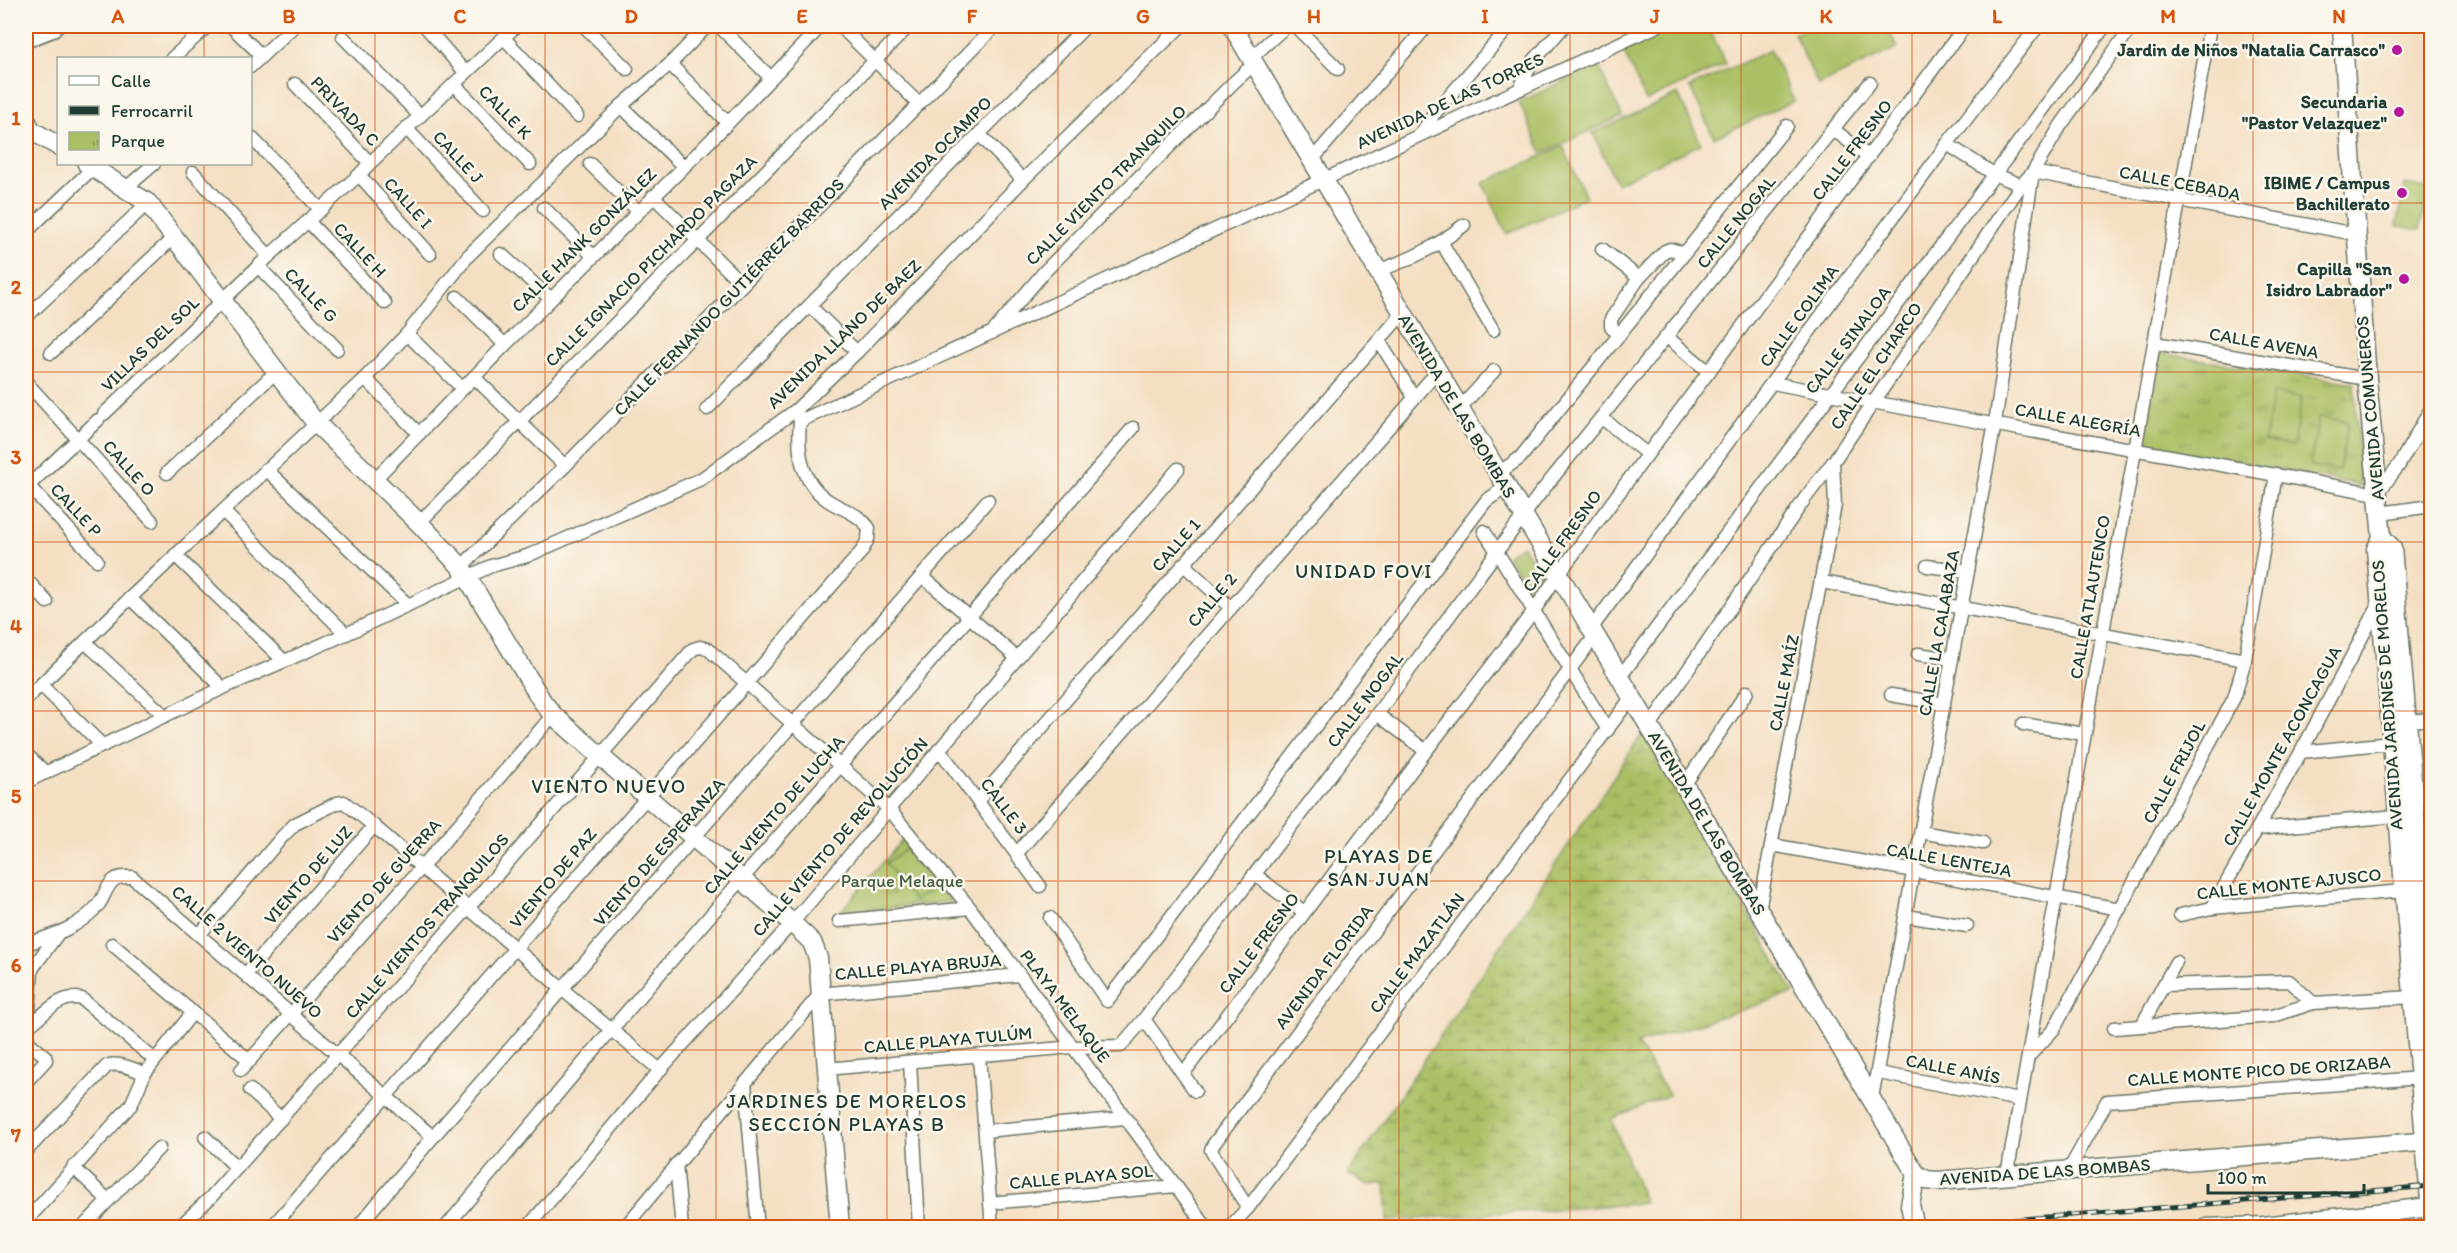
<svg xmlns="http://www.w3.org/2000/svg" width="2457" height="1253" font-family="Itim,sans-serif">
<defs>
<pattern id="wetland-marsh" width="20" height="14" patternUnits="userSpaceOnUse" patternTransform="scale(1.5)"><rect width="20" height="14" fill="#abc065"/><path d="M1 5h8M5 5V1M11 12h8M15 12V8" fill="none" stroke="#8b9d54"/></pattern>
<pattern id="park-tufts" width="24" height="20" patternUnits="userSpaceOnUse" patternTransform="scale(1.5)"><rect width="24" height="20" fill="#abc065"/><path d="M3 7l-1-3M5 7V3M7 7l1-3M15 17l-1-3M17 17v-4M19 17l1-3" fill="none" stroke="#8b9d54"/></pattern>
</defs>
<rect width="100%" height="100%" fill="#fbf7ec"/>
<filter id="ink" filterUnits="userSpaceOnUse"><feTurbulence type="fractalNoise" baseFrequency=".0167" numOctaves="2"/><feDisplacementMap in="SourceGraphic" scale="12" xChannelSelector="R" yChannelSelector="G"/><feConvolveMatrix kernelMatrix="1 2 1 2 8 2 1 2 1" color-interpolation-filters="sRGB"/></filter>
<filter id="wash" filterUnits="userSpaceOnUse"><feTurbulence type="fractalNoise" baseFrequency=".008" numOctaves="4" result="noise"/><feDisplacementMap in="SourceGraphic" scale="24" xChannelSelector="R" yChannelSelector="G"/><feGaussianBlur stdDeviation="1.35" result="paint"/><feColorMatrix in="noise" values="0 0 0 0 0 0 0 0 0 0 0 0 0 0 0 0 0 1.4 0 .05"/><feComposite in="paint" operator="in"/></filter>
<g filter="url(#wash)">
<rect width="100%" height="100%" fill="#f4dfc3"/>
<path fill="url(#wetland-marsh)" stroke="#657e4c" stroke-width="1.5" d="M 1643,733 L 1794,993 L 1637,1044 L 1669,1095 L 1611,1119 L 1645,1203 L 1387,1221 L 1385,1184 L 1369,1185 L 1348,1174 Z"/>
<g fill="url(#park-tufts)" stroke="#657e4c" stroke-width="1.5">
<path d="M 2159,353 L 2354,383 L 2361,485 L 2143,444 Z"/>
<path d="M 905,837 L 952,902 L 840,912 Z"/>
</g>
<g fill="#abc065" stroke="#657e4c" stroke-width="1.5">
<path d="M 1676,26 L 1708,26 L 1726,64 L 1646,101 L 1623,50 Z"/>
<path d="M 1814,26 L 1887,26 L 1897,48 L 1818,85 L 1794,34 Z"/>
<path d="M 1770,50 L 1794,101 L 1714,138 L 1690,87 Z"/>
<path d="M 1598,65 L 1622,116 L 1542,153 L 1519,102 Z"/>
<path d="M 1678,94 L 1701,144 L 1616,183 L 1593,133 Z"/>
<path d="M 1563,146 L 1586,197 L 1507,234 L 1483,183 Z"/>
<path d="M 2405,184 L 2428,188 L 2420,230 L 2397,226 Z"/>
<path d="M 2273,393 L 2302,398 L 2293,446 L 2264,441 Z"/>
<path d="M 2319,416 L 2348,422 L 2339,471 L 2310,466 Z"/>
<path d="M 1522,545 L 1546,584 L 1531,593 L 1507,555 Z"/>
<path d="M 908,848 L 935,886 L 914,901 L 886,863 Z"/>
</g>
</g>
<g filter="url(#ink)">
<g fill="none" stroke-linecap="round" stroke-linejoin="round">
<g stroke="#6a7666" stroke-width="15">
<g id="street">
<path d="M 231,26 L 262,56"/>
<path d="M 425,26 L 465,72"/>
<path d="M 584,26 L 627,69"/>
<path d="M 719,26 L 771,78"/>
<path d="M 840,26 L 919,104"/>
<path d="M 1295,26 L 1338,69"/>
<path d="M 343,37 L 420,116"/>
<path d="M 504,38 L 577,116"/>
<path d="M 172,58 L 208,26"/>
<path d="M 1251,58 L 1286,26"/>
<path d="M 670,64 L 728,123"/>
<path d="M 250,67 L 294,26"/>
<path d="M 295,84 L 370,163"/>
<path d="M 454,84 L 530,164"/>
<path d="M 1520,88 L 1531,64 L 1564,26"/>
<path d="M 621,106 L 683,166"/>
<path d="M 406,128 L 483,211"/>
<path d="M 1834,130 L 1869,157"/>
<path d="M 1422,132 L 1434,114 L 1510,26"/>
<path d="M 979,134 L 1023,180"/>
<path d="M 250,136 L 321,210"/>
<path d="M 1947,144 L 1994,174 L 2021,185"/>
<path d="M 1312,160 L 1427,26"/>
<path d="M 590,164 L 638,211"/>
<path d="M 193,172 L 269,256"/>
<path d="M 359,175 L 430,254"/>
<path d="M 126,188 L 154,164"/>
<path d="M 653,196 L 742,284"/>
<path d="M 544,208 L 593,256"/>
<path d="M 308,221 L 385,303"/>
<path d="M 26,232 L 93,168"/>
<path d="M 1442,243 L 1493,330"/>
<path d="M 1602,249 L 1639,278"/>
<path d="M 501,254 L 551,299"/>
<path d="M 258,266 L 337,349"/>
<path d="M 1377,271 C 1412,259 1435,248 1464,225"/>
<path d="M 457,297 L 505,345"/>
<path d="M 810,306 L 857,352"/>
<path d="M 26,317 L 148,203"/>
<path d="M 992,333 L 1045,271 L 1233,83 L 1254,64"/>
<path d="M 407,334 L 462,388"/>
<path d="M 1619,335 L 1611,326 L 1611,319 L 1639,278 L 1665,251 L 1670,249 L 1684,253"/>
<path d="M 1667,337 L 1709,372"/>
<path d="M 1379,341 L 1414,397"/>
<path d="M 2155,343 L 2367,379"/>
<path d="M 51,353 L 173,238"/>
<path d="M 474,377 L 565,466"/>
<path d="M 365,378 L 419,434"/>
<path d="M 26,382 L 152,521"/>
<path d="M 1773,383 C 1973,423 2176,455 2377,494 L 2399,465 L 2432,407"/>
<path d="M 707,409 L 1086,26"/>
<path d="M 1459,409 L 1494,371"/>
<path d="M 104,414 L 269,256 L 359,175 L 370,163 L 516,26"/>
<path d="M 798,414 L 800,421 L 1657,26"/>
<path d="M 1602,418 L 1647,454"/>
<path d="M 266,469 L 408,605"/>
<path d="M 167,473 L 276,372"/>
<path d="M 1497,474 L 1520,458 L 1787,126"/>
<path d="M 374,480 L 505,345 L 728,123 L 821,26"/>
<path d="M 26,483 L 97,560"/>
<path d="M 26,488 L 98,420"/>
<path d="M 223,511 L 346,634"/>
<path d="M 2380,513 L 2432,506"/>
<path d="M 419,523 L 909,26"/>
<path d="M 1484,531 L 1608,730"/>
<path d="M 175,555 L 284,661"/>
<path d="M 1183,564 L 1230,607"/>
<path d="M 1927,566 L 1968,571"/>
<path d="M 461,567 L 565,466 L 995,26"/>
<path d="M 922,576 L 1017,658"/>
<path d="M 26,579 L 47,602"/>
<path d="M 1822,582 L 2245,660"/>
<path d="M 130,598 L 223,688"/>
<path d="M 1591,629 L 1947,144 L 2038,26"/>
<path d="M 85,642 L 165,716"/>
<path d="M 1918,654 L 1952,659"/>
<path d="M 1620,677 L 2105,26"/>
<path d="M 41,685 L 103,746"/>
<path d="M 1891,695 L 1944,704"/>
<path d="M 26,699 L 130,598 L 365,378 L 407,334 L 468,256 L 621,106 L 670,64 L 707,26"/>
<path d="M 1377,714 L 1426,751"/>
<path d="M 2408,721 L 2432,719"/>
<path d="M 2023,724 L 2084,734"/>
<path d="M 1649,727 L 1806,497 L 1833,462 L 2021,185 L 2033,172 L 2061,125 L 2132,26"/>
<path d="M 939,749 L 1040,886"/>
<path d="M 2301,752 L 2391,743"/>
<path d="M 26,754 L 46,773"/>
<path d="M 26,782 L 223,688 L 346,634 L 491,566 L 527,556 L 701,479 L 796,410 L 857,352 L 1023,180 L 1181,26"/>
<path d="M 1685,784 L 1747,692"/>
<path d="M 2413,795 L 2432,794"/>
<path d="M 978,801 L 1402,314"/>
<path d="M 2258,829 L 2396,816"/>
<path d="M 1921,832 L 1983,843"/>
<path d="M 1772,845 L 2120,909"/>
<path d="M 1017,853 L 1437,372"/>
<path d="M 1254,874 L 1304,912"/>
<path d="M 2212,908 L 2301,752 L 2379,605"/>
<path d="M 1759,910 L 1835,505 L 1833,462"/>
<path d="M 2180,915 L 2212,908 L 2403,891"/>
<path d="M 1906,916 L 1967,926"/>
<path d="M 1050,918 L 1107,1001 L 1486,501 L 1506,487"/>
<path d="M 839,921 L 970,908"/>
<path d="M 200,934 L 282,837 L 295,824 L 337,803 L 344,802 L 374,826 L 563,990 L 660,1070"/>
<path d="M 26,944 C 52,936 81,927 99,904 C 104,897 107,885 114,880 C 119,876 126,877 132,877 L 433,1137"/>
<path d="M 112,944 L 250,1061"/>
<path d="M 246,974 L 374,826"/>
<path d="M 2164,985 L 2289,981 L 2313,1003"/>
<path d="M 1144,1019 L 1195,1091"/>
<path d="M 2142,1025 L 2176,962"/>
<path d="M 26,1028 C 43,1017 58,993 82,999 L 155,1060"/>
<path d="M 2114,1028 L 2273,1016 L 2313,1003 L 2413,997"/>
<path d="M 979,1056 L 992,1228"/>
<path d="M 2028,1057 L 2054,1029 L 2234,698 L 2245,660 L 2276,474"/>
<path d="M 910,1062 L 919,1228"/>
<path d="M 826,1069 L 1073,1047 L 1121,1046 L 1144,1019 L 1377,714 L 1538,496 L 1870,83"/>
<path d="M 241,1070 L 422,867 L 553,715"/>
<path d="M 1184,1073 L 1426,751 L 1533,612 L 1558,575 L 1965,26"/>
<path d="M 1879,1073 L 2020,1100"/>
<path d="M 26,1082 L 46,1060 L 45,1056 L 27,1041 L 32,969 L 57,935"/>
<path d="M 745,1083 L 758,1228"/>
<path d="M 250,1090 L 281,1119"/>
<path d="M 1872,1098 L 1995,423 L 2033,172 L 2355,234"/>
<path d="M 985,1131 L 1125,1118"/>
<path d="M 205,1137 L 237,1168"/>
<path d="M 26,1151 L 107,1066 C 118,1061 134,1070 145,1073"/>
<path d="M 676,1164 L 682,1228"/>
<path d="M 73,1167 L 108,1200"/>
<path d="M 2069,1170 L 2107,1101 L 2421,1078"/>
<path d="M 2007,1175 L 2210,26"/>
<path d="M 990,1203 L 1176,1186"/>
<path d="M 1248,1208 L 1213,1154 L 1211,1150 L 1213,1145 L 1595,636"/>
<path d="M 26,1221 L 131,1105 L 145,1073 L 193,1012"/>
<path d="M 82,1228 L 159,1148"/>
<path d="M 178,1228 L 211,1197 L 469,907 L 693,649 L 700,647 L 708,649 L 889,809 L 970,908 L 1207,1228"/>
<path d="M 271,1228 L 862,551 L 868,539 L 869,528 C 859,514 846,511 832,503 C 801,485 797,453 800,421"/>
<path d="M 357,1228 L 433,1137 L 988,500"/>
<path d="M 445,1228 L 611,1030 L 1133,428"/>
<path d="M 527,1228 L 660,1070 L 792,923 L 1178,469"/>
<path d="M 624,1228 L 820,994 L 1019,975"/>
<path d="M 1229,1228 L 1248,1208 L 1631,698"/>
</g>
</g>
<g stroke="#6a7666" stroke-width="21">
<g id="secondary">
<path d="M 1232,26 L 1916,1174 L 1926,1180 L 1937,1181 L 2432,1141"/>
<path d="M 2342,26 L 2367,379 L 2382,538"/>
<path d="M 26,120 L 31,130 L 58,146"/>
<path d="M 87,164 L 148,203 L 315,422 L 419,523 L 461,567 L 542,701 L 553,715 L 792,923 L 812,942 L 818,958 L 840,1228"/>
<path d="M 2382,538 L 2376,549 L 2432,1224"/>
<path d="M 2382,538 L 2392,548 L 2432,1012"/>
<path d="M 1915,1228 L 1910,1205 L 1916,1174"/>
<path d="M 2207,1228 L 2263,1226 L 2430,1207"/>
</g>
</g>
<g stroke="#6a7666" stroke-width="26">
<path id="highway" d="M 26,36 L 51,26"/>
</g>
<use href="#street" stroke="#fff" stroke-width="12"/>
<use href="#secondary" stroke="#fff" stroke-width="18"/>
<use href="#highway" stroke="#fff" stroke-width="22"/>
<g stroke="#1f3d34" stroke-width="5">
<path id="rail" d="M 1909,1228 L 2432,1186"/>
</g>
<use href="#rail" stroke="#fbf7ec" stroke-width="3" stroke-dasharray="9" stroke-linecap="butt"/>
</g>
</g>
<path fill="none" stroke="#d45610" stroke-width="1.5" stroke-opacity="0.55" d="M 204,26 L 204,58M 375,26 L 375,1228M 545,26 L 545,1228M 716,26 L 716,1228M 887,26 L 887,1228M 1058,26 L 1058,1228M 1228,26 L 1228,1228M 1399,26 L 1399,1228M 1570,26 L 1570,1228M 1741,26 L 1741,1228M 1912,26 L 1912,1228M 2082,26 L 2082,1228M 2253,26 L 2253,1228M 204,164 L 204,1228M 26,203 L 2432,203M 26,372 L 2432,372M 26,542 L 2432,542M 26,711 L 2432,711M 26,881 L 2432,881M 26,1050 L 2432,1050"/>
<g fill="#b5179e" stroke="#fbf7ec" stroke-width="2">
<circle cx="2397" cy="50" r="6"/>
<circle cx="2399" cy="112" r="6"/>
<circle cx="2402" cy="193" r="6"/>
<circle cx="2404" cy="279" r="6"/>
</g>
<g text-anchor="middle" stroke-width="5" stroke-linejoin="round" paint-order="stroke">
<g font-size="18" font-weight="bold" fill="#1f3d34" stroke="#fbf7ec" text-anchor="end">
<text x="2385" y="56">Jardin de Niños "Natalia Carrasco"</text>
<text x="2387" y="108">Secundaria<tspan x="2387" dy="21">"Pastor Velazquez"</tspan></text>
<text x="2390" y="189">IBIME / Campus<tspan x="2390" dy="21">Bachillerato</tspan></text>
<text x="2392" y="275">Capilla "San<tspan x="2392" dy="21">Isidro Labrador"</tspan></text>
</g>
<g font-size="18" fill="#1f3d34" stroke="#fbf7ec">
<text transform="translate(1450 101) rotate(-25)" y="6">AVENIDA DE LAS TORRES</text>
<text transform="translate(345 111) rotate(46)" y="6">PRIVADA C</text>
<text transform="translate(505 112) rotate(46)" y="6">CALLE K</text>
<text transform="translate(1852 150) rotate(-53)" y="6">CALLE FRESNO</text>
<text transform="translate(935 153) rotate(-45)" y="6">AVENIDA OCAMPO</text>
<text transform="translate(458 157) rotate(47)" y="6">CALLE J</text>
<text transform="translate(2180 183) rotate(11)" y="6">CALLE CEBADA</text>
<text transform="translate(1106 185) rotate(-45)" y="6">CALLE VIENTO TRANQUILO</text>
<text transform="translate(408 203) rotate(48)" y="6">CALLE I</text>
<text transform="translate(1736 222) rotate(-51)" y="6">CALLE NOGAL</text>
<text transform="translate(584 240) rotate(-45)" y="6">CALLE HANK GONZÁLEZ</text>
<text transform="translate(360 250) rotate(47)" y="6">CALLE H</text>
<text transform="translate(651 261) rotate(-45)" y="6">CALLE IGNACIO PICHARDO PAGAZA</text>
<text transform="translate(311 295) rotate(46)" y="6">CALLE G</text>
<text transform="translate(729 297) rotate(-46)" y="6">CALLE FERNANDO GUTIÉRREZ BARRIOS</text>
<text transform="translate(1799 316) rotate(-54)" y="6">CALLE COLIMA</text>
<text transform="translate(844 334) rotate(-44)" y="6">AVENIDA LLANO DE BAEZ</text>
<text transform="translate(1848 340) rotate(-53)" y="6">CALLE SINALOA</text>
<text transform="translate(2264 343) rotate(10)" y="6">CALLE AVENA</text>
<text transform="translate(150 344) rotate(-44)" y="6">VILLAS DEL SOL</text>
<text transform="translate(1876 366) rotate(-56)" y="6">CALLE EL CHARCO</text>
<text transform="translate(1457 406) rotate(59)" y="6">AVENIDA DE LAS BOMBAS</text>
<text transform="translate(2370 408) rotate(-95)" y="6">AVENIDA COMUNEROS</text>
<text transform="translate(2078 420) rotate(10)" y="6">CALLE ALEGRÍA</text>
<text transform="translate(129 468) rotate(48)" y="6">CALLE O</text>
<text transform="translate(76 510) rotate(47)" y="6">CALLE P</text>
<text transform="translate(1562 541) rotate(-54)" y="6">CALLE FRESNO</text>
<text transform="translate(1176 545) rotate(-49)" y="6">CALLE 1</text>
<text transform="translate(2090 597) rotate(-80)" y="6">CALLE ATLAUTENCO</text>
<text transform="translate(1212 600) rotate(-49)" y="6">CALLE 2</text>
<text transform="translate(1939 633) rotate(-80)" y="6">CALLE LA CALABAZA</text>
<text transform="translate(1784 683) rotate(-79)" y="6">CALLE MAÍZ</text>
<text transform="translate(2387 695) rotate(-94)" y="6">AVENIDA JARDINES DE MORELOS</text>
<text transform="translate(1365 700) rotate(-53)" y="6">CALLE NOGAL</text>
<text transform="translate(2282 746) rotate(-61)" y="6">CALLE MONTE ACONCAGUA</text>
<text transform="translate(2174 772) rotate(-62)" y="6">CALLE FRIJOL</text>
<text transform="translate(1004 806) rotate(53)" y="6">CALLE 3</text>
<text transform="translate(774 815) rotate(-49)" y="6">CALLE VIENTO DE LUCHA</text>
<text transform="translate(1707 823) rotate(59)" y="6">AVENIDA DE LAS BOMBAS</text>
<text transform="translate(840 837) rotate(-49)" y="6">CALLE VIENTO DE REVOLUCIÓN</text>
<text transform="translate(659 852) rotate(-49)" y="6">VIENTO DE ESPERANZA</text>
<text transform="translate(1949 860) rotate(10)" y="6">CALLE LENTEJA</text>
<text transform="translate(308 875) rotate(-49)" y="6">VIENTO DE LUZ</text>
<text transform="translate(553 878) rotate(-50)" y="6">VIENTO DE PAZ</text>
<text transform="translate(384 881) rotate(-48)" y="6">VIENTO DE GUERRA</text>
<text transform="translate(2289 884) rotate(-6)" y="6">CALLE MONTE AJUSCO</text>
<text transform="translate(427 926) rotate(-49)" y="6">CALLE VIENTOS TRANQUILOS</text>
<text transform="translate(1259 943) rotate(-53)" y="6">CALLE FRESNO</text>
<text transform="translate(247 952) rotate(41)" y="6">CALLE 2 VIENTO NUEVO</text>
<text transform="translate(1417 953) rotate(-53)" y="6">CALLE MAZATLÁN</text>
<text transform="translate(918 967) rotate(-5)" y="6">CALLE PLAYA BRUJA</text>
<text transform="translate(1324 967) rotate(-53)" y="6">AVENIDA FLORIDA</text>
<text transform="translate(1065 1006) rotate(53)" y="6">PLAYA MELAQUE</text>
<text transform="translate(948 1040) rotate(-5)" y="6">CALLE PLAYA TULÚM</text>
<text transform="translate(1953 1069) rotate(11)" y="6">CALLE ANÍS</text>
<text transform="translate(2259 1071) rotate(-4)" y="6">CALLE MONTE PICO DE ORIZABA</text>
<text transform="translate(2045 1172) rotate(-4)" y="6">AVENIDA DE LAS BOMBAS</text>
<text transform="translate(1081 1177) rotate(-5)" y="6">CALLE PLAYA SOL</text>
</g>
<g font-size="18" fill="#425e40" stroke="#fbf7ec">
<text x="902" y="887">Parque Melaque</text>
</g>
<g font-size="20" letter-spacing="1.5" fill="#1f3d34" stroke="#fbf7ec">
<text x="1364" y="578">UNIDAD FOVI</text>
<text x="609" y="793">VIENTO NUEVO</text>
<text x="1379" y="863">PLAYAS DE<tspan x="1379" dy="23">SAN JUAN</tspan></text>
<text x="847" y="1108">JARDINES DE MORELOS<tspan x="847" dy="23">SECCIÓN PLAYAS B</tspan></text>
</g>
</g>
<rect width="2457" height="1253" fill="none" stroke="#fbf7ec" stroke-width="66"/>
<rect x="57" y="57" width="195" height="108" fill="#fbf7ec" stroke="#a3ada2" stroke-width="1.5"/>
<rect x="69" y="76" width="30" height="9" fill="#ffffff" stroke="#a3ada2" stroke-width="1.5"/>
<text x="111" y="87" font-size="18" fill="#1f3d34">Calle</text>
<rect x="69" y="106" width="30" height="9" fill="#1f3d34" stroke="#a3ada2" stroke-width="1.5"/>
<text x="111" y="117" font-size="18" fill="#1f3d34">Ferrocarril</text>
<rect x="69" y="132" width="30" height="18" fill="url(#park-tufts)" stroke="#a3ada2" stroke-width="1.5"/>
<text x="111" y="147" font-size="18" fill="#1f3d34">Parque</text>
<path d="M2208 1184v9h156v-9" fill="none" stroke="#1f3d34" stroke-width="3"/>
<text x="2217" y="1184" font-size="18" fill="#1f3d34" stroke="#fbf7ec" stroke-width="4.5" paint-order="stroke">100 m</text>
<rect x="33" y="33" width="2391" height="1187" fill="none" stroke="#d45610" stroke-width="2"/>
<g font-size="20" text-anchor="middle" font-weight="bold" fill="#d45610">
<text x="118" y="23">A</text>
<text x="289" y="23">B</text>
<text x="460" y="23">C</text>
<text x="631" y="23">D</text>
<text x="802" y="23">E</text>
<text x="972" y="23">F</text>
<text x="1143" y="23">G</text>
<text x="1314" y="23">H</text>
<text x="1485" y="23">I</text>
<text x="1655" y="23">J</text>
<text x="1826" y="23">K</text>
<text x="1997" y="23">L</text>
<text x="2168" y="23">M</text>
<text x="2339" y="23">N</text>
<text x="16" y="125">1</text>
<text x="16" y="294">2</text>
<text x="16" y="464">3</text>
<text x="16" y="633">4</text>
<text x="16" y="803">5</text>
<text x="16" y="972">6</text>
<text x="16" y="1142">7</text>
</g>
</svg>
